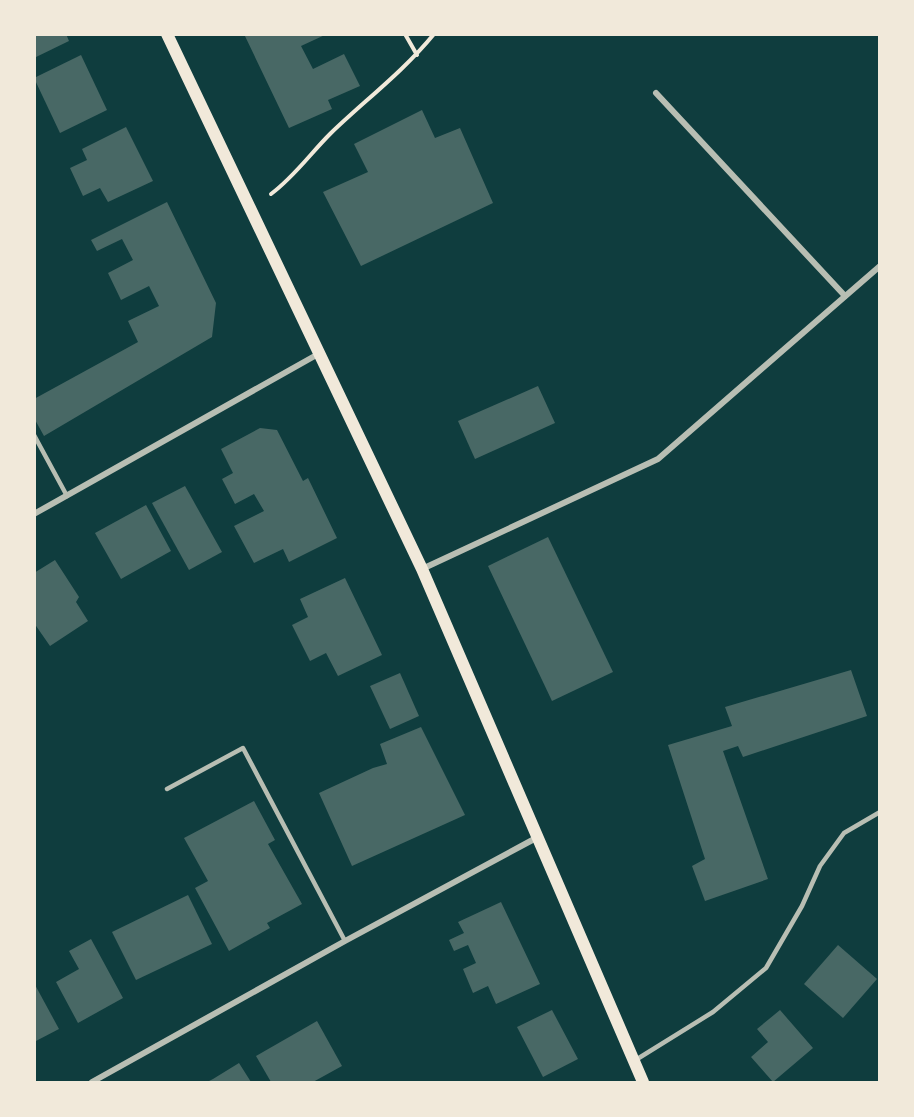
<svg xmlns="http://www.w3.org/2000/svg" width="914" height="1117" font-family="Mulish,sans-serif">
<rect width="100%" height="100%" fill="#0f3d3e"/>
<g fill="#486865">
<path d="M 34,34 L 66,34 L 69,41 L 34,58 Z"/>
<path d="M 244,34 L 327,34 L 301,46 L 313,69 L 344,54 L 360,86 L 328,100 L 332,109 L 289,128 Z"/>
<path d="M 81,55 L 107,110 L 60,133 L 34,78 Z"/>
<path d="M 422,110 L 435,138 L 460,128 L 493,203 L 361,266 L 323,192 L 368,172 L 354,144 Z"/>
<path d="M 126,127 L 153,181 L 108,202 L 100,188 L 83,196 L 70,168 L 87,160 L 82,149 Z"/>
<path d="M 167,202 L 216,303 L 212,337 L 44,436 L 34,418 L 34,399 L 138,342 L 128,321 L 159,306 L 149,286 L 121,300 L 108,273 L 133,260 L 122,239 L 97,251 L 91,240 Z"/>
<path d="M 538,386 L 555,423 L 475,459 L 458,421 Z"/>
<path d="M 260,428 L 277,430 L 303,481 L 308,478 L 337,538 L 289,562 L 283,549 L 254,563 L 234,526 L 264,511 L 254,494 L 235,504 L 222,479 L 233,473 L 221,449 Z"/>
<path d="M 185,486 L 222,552 L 189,570 L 152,503 Z"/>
<path d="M 146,505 L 171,551 L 121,579 L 95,533 Z"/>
<path d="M 548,537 L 613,672 L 552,701 L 488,566 Z"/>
<path d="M 55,560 L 79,597 L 76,602 L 88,621 L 50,646 L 34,623 L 34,573 Z"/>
<path d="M 345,578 L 382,655 L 338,676 L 326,653 L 310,661 L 292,625 L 308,617 L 300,599 Z"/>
<path d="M 851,670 L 867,716 L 743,757 L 738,746 L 723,751 L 768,879 L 705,901 L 692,866 L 705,859 L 668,745 L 732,726 L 725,707 Z"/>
<path d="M 400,673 L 419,716 L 390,729 L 370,686 Z"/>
<path d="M 421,727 L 465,815 L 352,866 L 319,793 L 373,768 L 387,764 L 380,744 Z"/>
<path d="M 254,801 L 275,840 L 268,844 L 302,904 L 267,923 L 270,928 L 229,951 L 195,888 L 208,881 L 184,838 Z"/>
<path d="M 188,895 L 212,944 L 136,980 L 112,932 Z"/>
<path d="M 501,902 L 540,984 L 496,1004 L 488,986 L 473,993 L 463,969 L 476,963 L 468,945 L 454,951 L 449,940 L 464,933 L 458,922 Z"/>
<path d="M 91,939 L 123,998 L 78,1023 L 56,982 L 79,969 L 69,951 Z"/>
<path d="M 838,945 L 877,979 L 843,1018 L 804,984 Z"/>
<path d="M 34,983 L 59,1029 L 34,1042 Z"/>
<path d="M 552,1010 L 578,1059 L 543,1077 L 517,1027 Z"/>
<path d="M 780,1010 L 813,1048 L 773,1082 L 751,1057 L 768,1042 L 757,1029 Z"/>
<path d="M 317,1021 L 342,1066 L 313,1082 L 271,1082 L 256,1056 Z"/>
<path d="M 239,1063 L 251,1082 L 207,1082 L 213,1079 Z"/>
</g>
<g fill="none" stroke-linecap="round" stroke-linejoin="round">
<g stroke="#f1e9da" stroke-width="4">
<path d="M 405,34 L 417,55"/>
<path d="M 271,194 C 294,177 310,154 330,134 C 364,101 403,72 434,34"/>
</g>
<g stroke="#b8beb3" stroke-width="4.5">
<path d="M 34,435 L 67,496"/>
<path d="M 167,789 L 243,748 L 345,941"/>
<path d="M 634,1061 L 713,1012 L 766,968 L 802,906 L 820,866 L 844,833 L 880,812"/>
</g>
<g stroke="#b8beb3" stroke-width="6">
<path d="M 656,93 L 845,296"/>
<path d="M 34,514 L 320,353"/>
<path d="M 422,569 L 658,459 L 880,266"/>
<path d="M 92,1082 L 345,941 L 538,837"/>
</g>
<path stroke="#f1e9da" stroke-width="12" d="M 167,34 L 422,569 L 643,1082"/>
</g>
<rect width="914" height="1117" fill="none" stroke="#f1e9da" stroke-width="72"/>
</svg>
